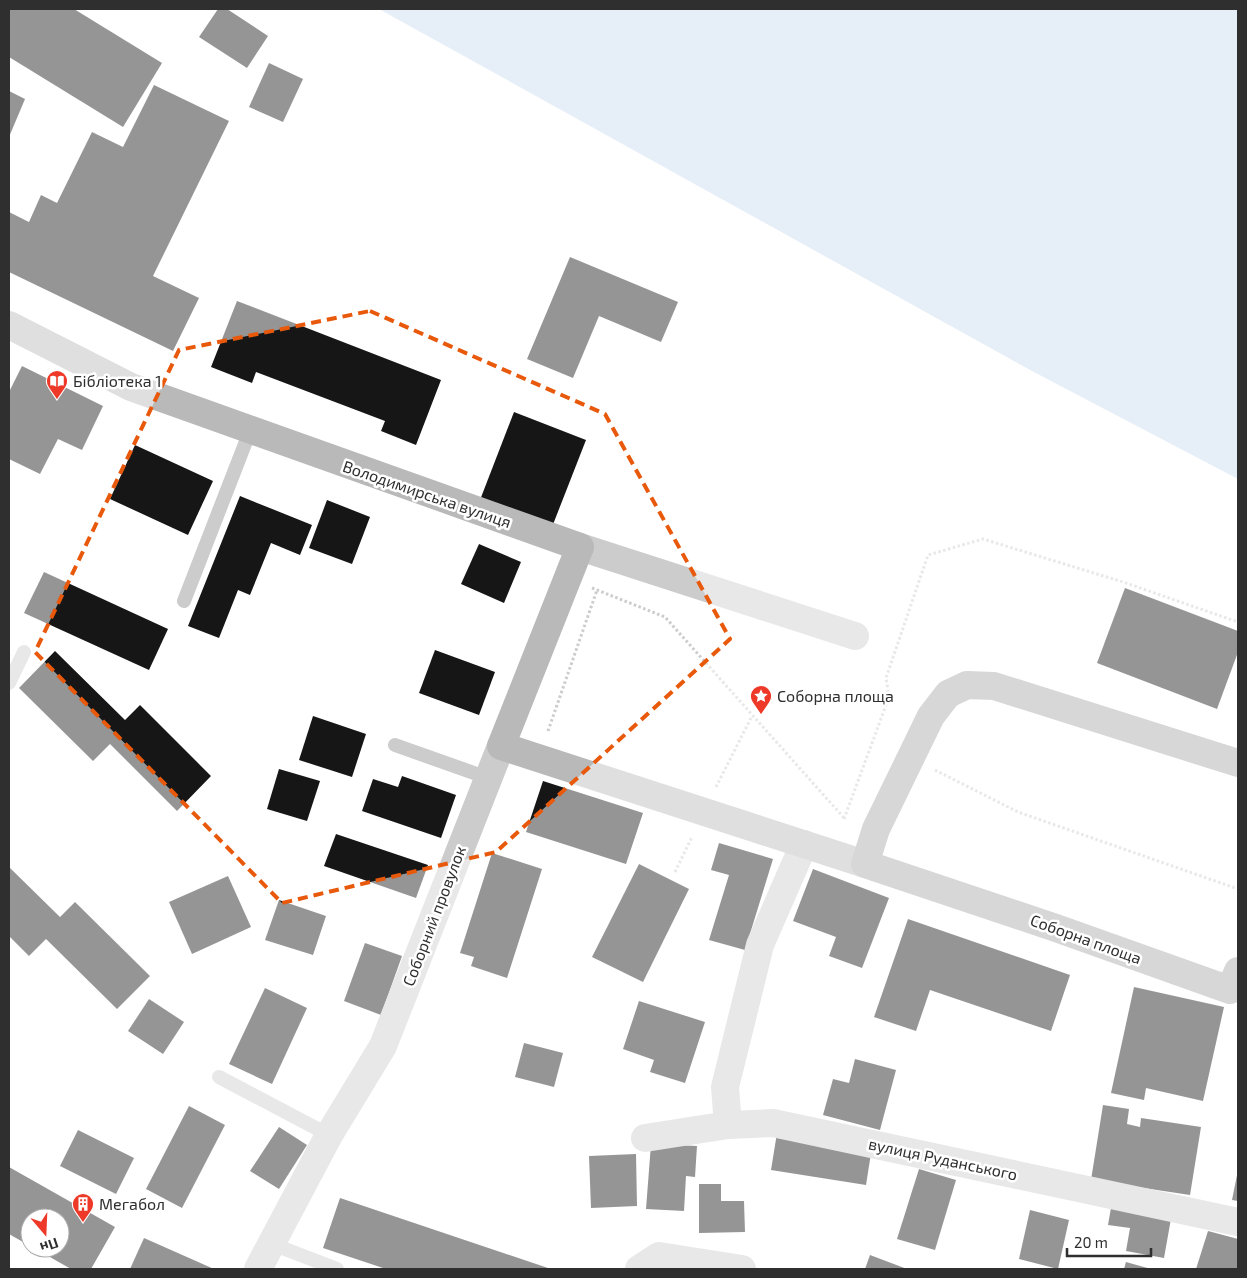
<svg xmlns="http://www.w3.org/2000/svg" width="1247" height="1278" font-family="'Exo 2',sans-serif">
<rect width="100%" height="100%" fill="#fff"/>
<path fill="#c7d9ee" d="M 379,9 L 1238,9 L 1238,479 L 1032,371 Z"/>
<g fill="#161616">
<path d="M 9,9 L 74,9 L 162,63 L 123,127 L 9,57 Z"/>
<path d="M 218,9 L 227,9 L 268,36 L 247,68 L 199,37 Z"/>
<path d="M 269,63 L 303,79 L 283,122 L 249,107 Z"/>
<path d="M 154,85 L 229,121 L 153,276 L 199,298 L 173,351 L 9,272 L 9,212 L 29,222 L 41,195 L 57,203 L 92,132 L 123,147 Z"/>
<path d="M 9,91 L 25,99 L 9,137 Z"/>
<path d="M 570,257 L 678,302 L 661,342 L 599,316 L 573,378 L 527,359 Z"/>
<path d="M 237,301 L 441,380 L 416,445 L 381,431 L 385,421 L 256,372 L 252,383 L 211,367 Z"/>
<path d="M 22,366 L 103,406 L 82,450 L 58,439 L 40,474 L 9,459 L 9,392 Z"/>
<path d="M 514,412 L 586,440 L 552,527 L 480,500 Z"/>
<path d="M 135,445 L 213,481 L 188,535 L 110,499 Z"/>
<path d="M 240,496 L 312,525 L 300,555 L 271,543 L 250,595 L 238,590 L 219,638 L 188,626 Z"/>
<path d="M 327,500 L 370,517 L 352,564 L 309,548 Z"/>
<path d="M 479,544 L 521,562 L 504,603 L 461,584 Z"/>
<path d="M 44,572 L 168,629 L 149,670 L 24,613 Z"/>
<path d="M 1125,588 L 1238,631 L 1238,652 L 1217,709 L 1097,663 Z"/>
<path d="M 435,650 L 495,672 L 479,715 L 419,693 Z"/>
<path d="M 55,651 L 125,720 L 140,705 L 211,776 L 177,811 L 110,744 L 93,761 L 19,688 Z"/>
<path d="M 313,716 L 366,734 L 352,777 L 299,760 Z"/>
<path d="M 279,769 L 320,781 L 307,821 L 267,809 Z"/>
<path d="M 402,776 L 456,795 L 441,838 L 362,811 L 373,779 L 398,787 Z"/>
<path d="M 543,781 L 643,813 L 626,864 L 526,832 Z"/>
<path d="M 336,834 L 428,865 L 416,898 L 324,866 Z"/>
<path d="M 719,843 L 773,859 L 745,950 L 709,940 L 729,875 L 711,870 Z"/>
<path d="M 492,853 L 542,869 L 507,978 L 471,966 L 474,957 L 460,953 Z"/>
<path d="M 639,864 L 689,889 L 643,982 L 592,957 Z"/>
<path d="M 9,867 L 60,917 L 75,902 L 150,976 L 117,1009 L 46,939 L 29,956 L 9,936 Z"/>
<path d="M 813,869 L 889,898 L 862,968 L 829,956 L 836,937 L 793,921 Z"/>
<path d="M 228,876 L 251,927 L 192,954 L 169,902 Z"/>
<path d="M 279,900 L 326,916 L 313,955 L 265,940 Z"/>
<path d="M 908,919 L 1070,975 L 1051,1031 L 930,990 L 916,1031 L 874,1017 Z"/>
<path d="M 365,943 L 402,956 L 381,1015 L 344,1001 Z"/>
<path d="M 1134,987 L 1224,1007 L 1203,1101 L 1146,1088 L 1144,1100 L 1111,1093 Z"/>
<path d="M 265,988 L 307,1008 L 272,1084 L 229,1064 Z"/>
<path d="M 149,999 L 184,1022 L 163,1054 L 128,1031 Z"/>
<path d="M 639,1001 L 705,1022 L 685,1083 L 650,1072 L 654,1060 L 623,1049 Z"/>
<path d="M 524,1043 L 563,1053 L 554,1087 L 515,1077 Z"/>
<path d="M 855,1059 L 896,1070 L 880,1130 L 823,1115 L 833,1079 L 849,1083 Z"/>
<path d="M 1103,1105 L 1129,1109 L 1127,1124 L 1140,1127 L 1141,1118 L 1201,1127 L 1190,1195 L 1091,1180 Z"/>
<path d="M 189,1106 L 225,1125 L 182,1208 L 146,1189 Z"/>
<path d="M 279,1127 L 307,1145 L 279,1189 L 250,1171 Z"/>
<path d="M 78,1130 L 134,1158 L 116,1194 L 60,1166 Z"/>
<path d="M 777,1133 L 872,1147 L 866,1185 L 771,1170 Z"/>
<path d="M 651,1144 L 697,1146 L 695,1177 L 686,1176 L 684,1211 L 646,1209 Z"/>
<path d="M 636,1154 L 637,1206 L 591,1208 L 589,1156 Z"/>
<path d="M 9,1167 L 115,1227 L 91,1269 L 71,1269 L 34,1248 L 60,1248 L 60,1218 L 30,1218 L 30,1246 L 9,1234 Z"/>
<path d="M 919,1169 L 956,1180 L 935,1250 L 897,1239 Z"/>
<path d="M 1237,1175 L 1238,1176 L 1238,1201 L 1232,1200 Z"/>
<path d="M 699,1184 L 721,1184 L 721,1201 L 744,1201 L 745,1232 L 699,1233 Z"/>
<path d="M 340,1198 L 551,1269 L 386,1269 L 323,1248 Z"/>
<path d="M 1112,1202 L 1172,1213 L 1164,1258 L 1126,1251 L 1130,1228 L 1108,1225 Z"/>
<path d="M 1030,1210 L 1069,1220 L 1058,1269 L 1019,1259 Z"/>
<path d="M 1208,1231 L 1238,1239 L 1238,1269 L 1196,1269 Z"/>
<path d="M 144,1238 L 214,1269 L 130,1269 Z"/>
<path d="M 870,1255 L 907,1269 L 865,1269 Z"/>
<path d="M 1126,1262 L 1151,1269 L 1124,1269 Z"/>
</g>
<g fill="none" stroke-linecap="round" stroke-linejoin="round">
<g stroke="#ccc" stroke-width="3" stroke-dasharray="2.5 2.5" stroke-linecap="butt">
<path d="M 592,588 L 665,617 L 845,819"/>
<path d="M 548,731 L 597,590"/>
<path d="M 935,770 L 1018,812 L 1238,889"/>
<path d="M 716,787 L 752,716"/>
<path d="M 844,819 L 889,697 L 886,678 L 928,555 L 983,539 L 1123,582 L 1238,622"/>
<path d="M 675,872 L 692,837"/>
</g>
<g stroke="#ccc" stroke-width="14">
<path d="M 184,601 L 250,431"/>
<path d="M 9,683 L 24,652"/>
<path d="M 395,745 L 488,778"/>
<path d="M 219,1077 L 329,1135"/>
<path d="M 272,1244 L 337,1269"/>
</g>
<g stroke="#ccc" stroke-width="28">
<path d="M 580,547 L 855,636"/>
<path d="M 728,1125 L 725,1087 L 760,945 L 804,844"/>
<path d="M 645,1138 L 728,1125 L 773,1123 L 1238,1222"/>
<path d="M 258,1269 L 329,1135 L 383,1046 L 501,746"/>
<path d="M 639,1269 L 659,1256 L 742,1269"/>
</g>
<path stroke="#b9b9b9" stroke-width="28" d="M 9,325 L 131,387 L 580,547 L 501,746 L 865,864"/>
<path stroke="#a7a7a7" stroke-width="28" d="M 1238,763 L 994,686 L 967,685 L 948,694 L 931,716 L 876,829 L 865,864 L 1056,928 L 1230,990 L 1238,971"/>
</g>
<path d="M0 0H1247V1278H0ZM 370,311 L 605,414 L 730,639 L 496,852 L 282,903 L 35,652 L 179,350 Z" fill="#fff" fill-opacity=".55" fill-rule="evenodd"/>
<path fill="none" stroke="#e8590c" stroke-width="4" stroke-dasharray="10 6" stroke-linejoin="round" d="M 370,311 L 605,414 L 730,639 L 496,852 L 282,903 L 35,652 L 179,350 Z"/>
<defs>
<g id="library-pin" transform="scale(1.125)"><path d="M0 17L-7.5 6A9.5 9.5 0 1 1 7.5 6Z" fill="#ef3928" stroke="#fff"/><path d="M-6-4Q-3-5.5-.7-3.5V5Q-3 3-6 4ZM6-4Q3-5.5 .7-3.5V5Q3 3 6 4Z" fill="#fff"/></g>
<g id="sight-pin" transform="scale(1.125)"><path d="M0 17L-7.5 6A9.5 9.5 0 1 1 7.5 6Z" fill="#ef3928" stroke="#fff"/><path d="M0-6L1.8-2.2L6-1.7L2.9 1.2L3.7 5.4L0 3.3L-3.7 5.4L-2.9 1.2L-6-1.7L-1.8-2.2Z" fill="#fff"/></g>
<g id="building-pin" transform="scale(1.125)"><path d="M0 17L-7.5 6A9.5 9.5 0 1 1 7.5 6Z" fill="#ef3928" stroke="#fff"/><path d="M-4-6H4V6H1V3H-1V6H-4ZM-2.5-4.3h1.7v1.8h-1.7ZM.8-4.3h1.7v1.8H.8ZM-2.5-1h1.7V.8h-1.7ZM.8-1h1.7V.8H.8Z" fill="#fff"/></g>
</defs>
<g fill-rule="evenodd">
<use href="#library-pin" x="57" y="381"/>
<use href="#sight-pin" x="761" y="696"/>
<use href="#building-pin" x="83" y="1204"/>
</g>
<g text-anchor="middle" stroke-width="5" stroke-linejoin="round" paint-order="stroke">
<g font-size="16" fill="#2f2f2f" stroke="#fff" text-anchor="start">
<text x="73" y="387">Бібліотека 1</text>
<text x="777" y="702">Соборна площа</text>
<text x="99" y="1210">Мегабол</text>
</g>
<g font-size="16" fill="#2f2f2f" stroke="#fff">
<text transform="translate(427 494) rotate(19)" y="6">Володимирська вулиця</text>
<text transform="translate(434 916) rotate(-69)" y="6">Соборний провулок</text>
<text transform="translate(1086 939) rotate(20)" y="6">Соборна площа</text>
<text transform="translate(943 1159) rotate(12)" y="6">вулиця Руданського</text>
</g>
</g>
<rect width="1247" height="1278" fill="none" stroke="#2f2f2f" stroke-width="20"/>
<g transform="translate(45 1233) rotate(161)"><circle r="24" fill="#ffffff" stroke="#acacac"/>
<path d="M0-4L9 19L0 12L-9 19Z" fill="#ef3928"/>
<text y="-8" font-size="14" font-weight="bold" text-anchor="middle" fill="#2f2f2f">Пн</text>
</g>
<path d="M1067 1248v8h84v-8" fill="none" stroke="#2f2f2f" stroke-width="2.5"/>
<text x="1074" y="1248" font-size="15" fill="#2f2f2f" stroke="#ffffff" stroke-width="4" paint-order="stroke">20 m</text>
</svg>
